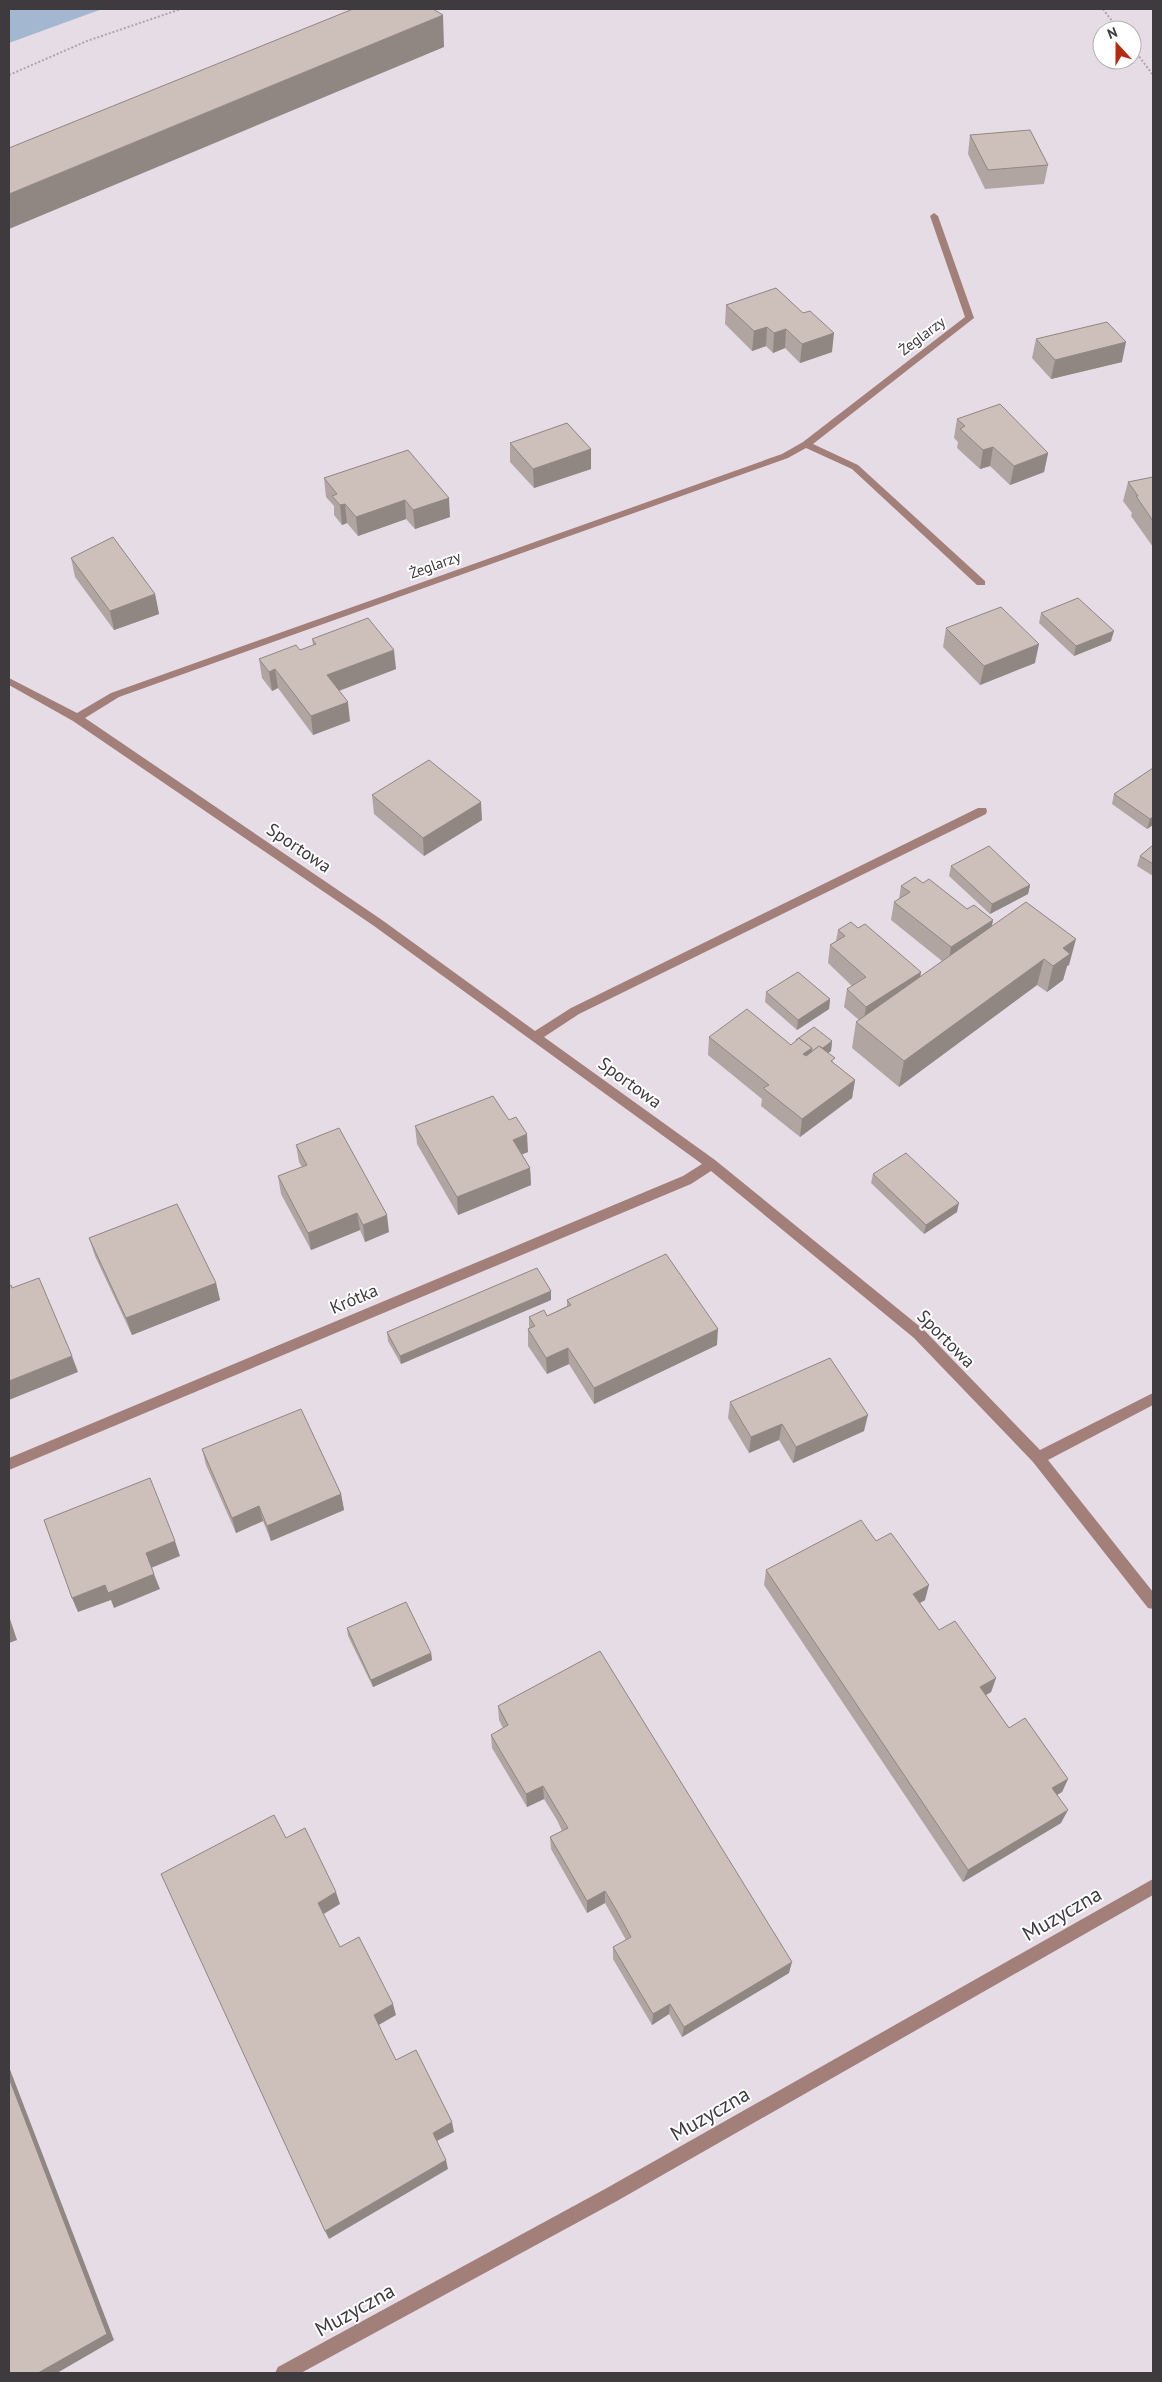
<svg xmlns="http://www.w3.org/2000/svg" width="1162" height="2382" font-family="'PT Sans',sans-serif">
<rect width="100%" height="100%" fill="#e6dce6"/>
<path fill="#a3b8d0" d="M 9,9 L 102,9 L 9,43 Z"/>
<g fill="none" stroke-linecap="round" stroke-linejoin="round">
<g stroke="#ada5ad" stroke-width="2" stroke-dasharray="2 2" stroke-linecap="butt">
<path d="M 1103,9 L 1119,30"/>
<path d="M 1132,47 L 1153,75"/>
<path d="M 9,75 L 87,41 L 181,9"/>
</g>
<g fill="#a37f7a" fill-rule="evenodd">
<path d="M 934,213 L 938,216 L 974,318 L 813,444 L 858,465 L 985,581 L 985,585 L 977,585 L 852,469 L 806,448 L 788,458 L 119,697 L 85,718 L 382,920 L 535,1031 L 571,1008 L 978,808 L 986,808 L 987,811 L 986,814 L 579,1014 L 544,1037 L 715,1160 L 924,1330 L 1040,1450 L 1153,1393 L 1153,1405 L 1048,1460 L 1153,1592 L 1153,1609 L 1148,1608 L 1033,1462 L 914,1338 L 711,1171 L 691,1184 L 9,1470 L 9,1458 L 683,1176 L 702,1164 L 374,926 L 73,721 L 9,685 L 9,678 L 77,713 L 111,693 L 782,454 L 803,442 L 965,317 L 930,216 Z"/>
<path d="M 1153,1879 L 1153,1895 L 617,2201 L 301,2373 L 275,2373 L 278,2367 L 605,2189 Z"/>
</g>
</g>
<g fill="#b0a5a0">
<path d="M 970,135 L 1048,165 L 1044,184 L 985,189 L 968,154 Z"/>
<path d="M 776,288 L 832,352 L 800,363 L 785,348 L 773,353 L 766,346 L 752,351 L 725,324 L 726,305 Z"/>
<path d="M 1036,339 L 1122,362 L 1051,379 L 1032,358 Z"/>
<path d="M 957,419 L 1048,453 L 1044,472 L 1010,485 L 990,466 L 980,469 L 957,448 L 958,442 L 954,438 Z"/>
<path d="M 510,443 L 591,449 L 591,469 L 534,488 L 510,462 Z"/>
<path d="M 408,450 L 450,517 L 415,529 L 406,519 L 358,536 L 347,523 L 342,525 L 334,515 L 334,506 L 326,497 L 324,478 Z"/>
<path d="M 1153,477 L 1153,547 L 1131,516 L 1132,513 L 1123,501 L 1128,482 Z"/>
<path d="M 71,558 L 155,594 L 159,614 L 114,630 L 75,577 Z"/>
<path d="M 1041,613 L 1111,641 L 1074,656 L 1039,623 Z"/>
<path d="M 946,628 L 1035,663 L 980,685 L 943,647 Z"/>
<path d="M 312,639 L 396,669 L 339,691 L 350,721 L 313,735 L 278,688 L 272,691 L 262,678 L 259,659 L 300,650 L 313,645 Z"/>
<path d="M 1153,768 L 1153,825 L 1147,829 L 1112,804 L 1114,794 Z"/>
<path d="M 372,795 L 482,820 L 424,856 L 374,814 Z"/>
<path d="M 1153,845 L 1153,876 L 1137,866 L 1140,856 Z"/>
<path d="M 951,866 L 1030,885 L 1028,894 L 990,914 L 949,876 Z"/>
<path d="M 923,883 L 967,909 L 993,920 L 992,926 L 1069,965 L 1067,966 L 1063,980 L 1047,992 L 1037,985 L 899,1087 L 852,1048 L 856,1022 L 859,1020 L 844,1007 L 847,989 L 852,986 L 828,963 L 830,945 L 836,941 L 838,930 L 858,928 L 921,972 L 920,977 L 942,961 L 891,920 L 894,902 L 899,899 L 901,886 Z"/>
<path d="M 766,992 L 830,999 L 829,1009 L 797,1030 L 765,1002 Z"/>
<path d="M 709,1037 L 791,1045 L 796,1041 L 796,1040 L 832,1041 L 831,1051 L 828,1052 L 834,1064 L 855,1080 L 852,1098 L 800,1137 L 761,1106 L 762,1099 L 708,1055 Z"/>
<path d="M 415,1126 L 528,1152 L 522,1154 L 530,1168 L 531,1185 L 458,1215 L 417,1144 Z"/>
<path d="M 296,1145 L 389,1232 L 365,1242 L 360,1230 L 311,1250 L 281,1194 L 278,1176 L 302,1167 L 299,1162 Z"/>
<path d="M 873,1174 L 957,1212 L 924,1234 L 871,1183 Z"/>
<path d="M 89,1238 L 216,1283 L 220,1300 L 132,1335 L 95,1256 Z"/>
<path d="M 551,1300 L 401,1364 L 388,1341 L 387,1332 Z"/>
<path d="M 567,1300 L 717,1345 L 594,1404 L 569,1364 L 547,1374 L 528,1346 L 528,1329 L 529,1328 L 529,1317 L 547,1316 L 567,1306 Z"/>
<path d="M 730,1402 L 864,1431 L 793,1463 L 779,1440 L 749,1453 L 728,1418 Z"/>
<path d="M 202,1449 L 341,1494 L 344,1510 L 271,1541 L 263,1521 L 236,1533 L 206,1465 Z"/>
<path d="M 876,1541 L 925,1600 L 920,1603 L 939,1630 L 996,1678 L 991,1692 L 986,1695 L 1009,1728 L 1068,1779 L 1062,1792 L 1057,1795 L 1061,1823 L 963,1882 L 764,1585 L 766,1570 Z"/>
<path d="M 347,1628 L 431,1653 L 432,1660 L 373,1687 L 348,1636 Z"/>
<path d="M 498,1706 L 789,1973 L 682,2037 L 669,2014 L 652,2025 L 613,1959 L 613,1947 L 626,1940 L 617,1924 L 605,1903 L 587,1913 L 551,1849 L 550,1837 L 562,1831 L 557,1820 L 544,1799 L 527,1807 L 492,1748 L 491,1735 L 503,1728 L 499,1720 Z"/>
</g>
<g fill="#908682">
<path d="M 443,15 L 444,47 L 9,229 L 9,194 Z"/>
<path d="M 767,327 L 766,346 L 752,351 L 754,331 Z"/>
<path d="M 786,329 L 785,348 L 773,353 L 774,333 Z"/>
<path d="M 834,333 L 832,352 L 800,363 L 802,344 Z"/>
<path d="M 1126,342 L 1122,362 L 1051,379 L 1055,360 Z"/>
<path d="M 993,447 L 990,466 L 980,469 L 983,450 Z"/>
<path d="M 591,449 L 591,469 L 534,488 L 533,469 Z"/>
<path d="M 1048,453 L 1044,472 L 1010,485 L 1014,466 Z"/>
<path d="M 449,498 L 450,517 L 415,529 L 413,510 Z"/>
<path d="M 405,500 L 406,519 L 358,536 L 356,517 Z"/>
<path d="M 345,504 L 347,523 L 342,525 L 340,505 Z"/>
<path d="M 155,594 L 159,614 L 114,630 L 110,611 Z"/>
<path d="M 1114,631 L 1111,641 L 1074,656 L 1076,646 Z"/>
<path d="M 1039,644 L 1035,663 L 980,685 L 984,666 Z"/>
<path d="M 394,650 L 396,669 L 330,694 L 327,675 Z"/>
<path d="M 275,669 L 278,688 L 272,691 L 269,672 Z"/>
<path d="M 348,702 L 350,721 L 313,735 L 311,716 Z"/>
<path d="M 481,802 L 482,820 L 424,856 L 423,838 Z"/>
<path d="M 1153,817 L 1153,825 L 1147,829 L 1150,819 Z"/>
<path d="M 1030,885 L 1028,894 L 990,914 L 992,904 Z"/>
<path d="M 993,920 L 989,938 L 948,966 L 951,947 Z"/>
<path d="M 1076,939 L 1069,965 L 1067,966 L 1063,980 L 1047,992 L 1053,966 L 1063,948 Z"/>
<path d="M 1044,959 L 1037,985 L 899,1087 L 904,1061 Z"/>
<path d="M 921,972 L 918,991 L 863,1025 L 866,1007 Z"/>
<path d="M 830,999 L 829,1009 L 797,1030 L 798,1020 Z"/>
<path d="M 832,1041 L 831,1051 L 813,1064 L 814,1055 Z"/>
<path d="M 812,1048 L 809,1066 L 803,1054 Z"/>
<path d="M 855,1080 L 852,1098 L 800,1137 L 802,1119 Z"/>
<path d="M 527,1134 L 528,1152 L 513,1158 L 513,1140 Z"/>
<path d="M 530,1168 L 531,1185 L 458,1215 L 457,1197 Z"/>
<path d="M 959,1203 L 957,1212 L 924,1234 L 926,1225 Z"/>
<path d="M 357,1213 L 360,1230 L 311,1250 L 308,1233 Z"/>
<path d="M 387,1215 L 389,1232 L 365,1242 L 363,1225 Z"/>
<path d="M 216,1283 L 220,1300 L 132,1335 L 126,1318 Z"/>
<path d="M 551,1291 L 551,1300 L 401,1364 L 400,1356 Z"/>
<path d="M 718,1329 L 717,1345 L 594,1404 L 594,1388 Z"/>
<path d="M 568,1348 L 569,1364 L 547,1374 L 546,1358 Z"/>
<path d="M 72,1356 L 78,1372 L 9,1400 L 9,1381 Z"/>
<path d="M 868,1415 L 864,1431 L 793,1463 L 796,1447 Z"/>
<path d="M 782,1424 L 779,1440 L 749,1453 L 751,1437 Z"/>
<path d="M 341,1494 L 344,1510 L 271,1541 L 267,1526 Z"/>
<path d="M 259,1506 L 263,1521 L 236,1533 L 232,1518 Z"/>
<path d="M 175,1541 L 180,1556 L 151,1568 L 146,1553 Z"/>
<path d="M 154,1574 L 160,1589 L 114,1608 L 111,1600 L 78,1612 L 72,1598 L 105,1585 Z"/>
<path d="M 929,1585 L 925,1600 L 909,1609 L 913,1594 Z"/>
<path d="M 9,1616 L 17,1640 L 9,1643 Z"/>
<path d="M 431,1653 L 432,1660 L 373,1687 L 371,1680 Z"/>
<path d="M 996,1678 L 991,1692 L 975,1701 L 980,1687 Z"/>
<path d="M 1068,1779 L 1062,1792 L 1045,1801 L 1052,1788 Z"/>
<path d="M 543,1786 L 544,1799 L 527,1807 L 526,1794 Z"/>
<path d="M 1068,1810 L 1061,1823 L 963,1882 L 968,1870 Z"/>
<path d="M 605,1891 L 605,1903 L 587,1913 L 587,1901 Z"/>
<path d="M 336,1892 L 340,1904 L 322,1915 L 318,1903 Z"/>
<path d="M 792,1962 L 789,1973 L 682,2037 L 684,2027 Z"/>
<path d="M 393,2004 L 396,2015 L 377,2026 L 374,2015 Z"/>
<path d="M 670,2004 L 669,2014 L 652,2025 L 653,2014 Z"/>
<path d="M 9,2067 L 114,2340 L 57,2373 L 38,2373 L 9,2078 Z"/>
<path d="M 452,2122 L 454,2132 L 435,2142 L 433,2133 Z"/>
<path d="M 446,2160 L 448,2169 L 329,2239 L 325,2231 Z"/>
</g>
<g fill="#cdc0ba" stroke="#908682">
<path d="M 353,9 L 433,9 L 443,15 L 9,194 L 9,148 Z"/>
<path d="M 1030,130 L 1048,165 L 988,170 L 970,135 Z"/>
<path d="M 776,288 L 803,313 L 810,311 L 834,333 L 802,344 L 786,329 L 774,333 L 767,327 L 754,331 L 726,305 Z"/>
<path d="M 1107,322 L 1126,342 L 1055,360 L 1036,339 Z"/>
<path d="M 1000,404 L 1048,453 L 1014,466 L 993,447 L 983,450 L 960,429 L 965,426 L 957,419 Z"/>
<path d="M 567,423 L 591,449 L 533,469 L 510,443 Z"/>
<path d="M 408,450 L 449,498 L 413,510 L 405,500 L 356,517 L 345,504 L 340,505 L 332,496 L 337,494 L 324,478 Z"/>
<path d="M 1153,477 L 1153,521 L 1136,496 L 1138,496 L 1128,482 Z"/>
<path d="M 113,537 L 155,594 L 110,611 L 71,558 Z"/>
<path d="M 1078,598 L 1114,631 L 1076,646 L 1041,613 Z"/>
<path d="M 1001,607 L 1039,644 L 984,666 L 946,628 Z"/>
<path d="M 368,618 L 394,650 L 327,675 L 348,702 L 311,716 L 275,669 L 269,672 L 259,659 L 296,645 L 300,650 L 316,644 L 312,639 Z"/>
<path d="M 429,760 L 481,802 L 423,838 L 372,795 Z"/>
<path d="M 1153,768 L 1153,817 L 1150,819 L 1114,794 Z"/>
<path d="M 1153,845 L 1153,864 L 1140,856 Z"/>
<path d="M 989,846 L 1030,885 L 992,904 L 951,866 Z"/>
<path d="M 915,877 L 923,883 L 929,879 L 967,909 L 974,905 L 993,920 L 951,947 L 894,902 L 910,892 L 901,886 Z"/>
<path d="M 1026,902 L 1076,939 L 1063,948 L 1070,954 L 1053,966 L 1044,959 L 904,1061 L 856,1022 Z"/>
<path d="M 851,922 L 858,928 L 865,924 L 921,972 L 866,1007 L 847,989 L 866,977 L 830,945 L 845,936 L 838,930 Z"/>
<path d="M 798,972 L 830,999 L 798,1020 L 766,992 Z"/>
<path d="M 747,1009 L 791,1045 L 799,1038 L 812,1048 L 803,1054 L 806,1056 L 819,1046 L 835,1058 L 831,1061 L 855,1080 L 802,1119 L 763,1088 L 769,1085 L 709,1037 Z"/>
<path d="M 814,1027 L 832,1041 L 823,1048 L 819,1046 L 811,1052 L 812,1048 L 799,1038 L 797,1040 L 796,1040 Z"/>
<path d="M 493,1096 L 509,1120 L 516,1117 L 527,1134 L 513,1140 L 530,1168 L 457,1197 L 415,1126 Z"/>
<path d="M 339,1128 L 387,1215 L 363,1225 L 357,1213 L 308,1233 L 278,1176 L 307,1165 L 296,1145 Z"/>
<path d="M 906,1153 L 959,1203 L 926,1225 L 873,1174 Z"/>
<path d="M 177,1204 L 216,1283 L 126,1318 L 89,1238 Z"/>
<path d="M 666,1254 L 718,1329 L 594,1388 L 568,1348 L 546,1358 L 528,1329 L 535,1326 L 529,1317 L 544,1310 L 547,1316 L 571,1305 L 567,1300 Z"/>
<path d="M 537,1268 L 551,1291 L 400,1356 L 387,1332 Z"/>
<path d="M 39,1278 L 72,1356 L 9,1381 L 9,1286 L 11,1285 L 12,1288 Z"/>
<path d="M 830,1358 L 868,1415 L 796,1447 L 782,1424 L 751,1437 L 730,1402 Z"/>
<path d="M 301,1409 L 341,1494 L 267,1526 L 259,1506 L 232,1518 L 202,1449 Z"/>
<path d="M 150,1478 L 175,1541 L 146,1553 L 154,1574 L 108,1593 L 105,1585 L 72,1598 L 44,1520 Z"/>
<path d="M 861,1520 L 876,1541 L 891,1533 L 929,1585 L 913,1594 L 939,1630 L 955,1621 L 996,1678 L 980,1687 L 1009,1728 L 1025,1718 L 1068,1779 L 1052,1788 L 1068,1810 L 968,1870 L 766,1570 Z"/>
<path d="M 406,1602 L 431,1653 L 371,1680 L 347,1628 Z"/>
<path d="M 600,1651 L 792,1962 L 684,2027 L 670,2004 L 653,2014 L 613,1947 L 631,1937 L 618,1913 L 605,1891 L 587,1901 L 550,1837 L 568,1828 L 556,1808 L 543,1786 L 526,1794 L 491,1735 L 508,1725 L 498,1706 Z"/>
<path d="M 274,1815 L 286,1838 L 305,1828 L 336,1892 L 318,1903 L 340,1947 L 359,1937 L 393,2004 L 374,2015 L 385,2038 L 396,2060 L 416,2050 L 452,2122 L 433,2133 L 446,2160 L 325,2231 L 161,1874 Z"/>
<path d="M 9,2078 L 107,2334 L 38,2373 L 9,2373 Z"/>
</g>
<g text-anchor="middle" stroke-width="4" stroke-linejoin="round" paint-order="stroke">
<g font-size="15" fill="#3e3a3e" stroke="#fff">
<text transform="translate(922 336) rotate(-37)" y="5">Żeglarzy</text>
<text transform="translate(435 565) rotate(-20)" y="5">Żeglarzy</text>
</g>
<g font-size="18" fill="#3e3a3e" stroke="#fff">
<text transform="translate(299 848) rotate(34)" y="6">Sportowa</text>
<text transform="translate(630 1083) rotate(36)" y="6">Sportowa</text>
<text transform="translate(354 1299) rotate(-23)" y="6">Krótka</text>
<text transform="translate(946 1339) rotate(45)" y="6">Sportowa</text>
</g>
<g font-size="21" fill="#3e3a3e" stroke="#fff">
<text transform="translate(1062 1914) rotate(-30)" y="7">Muzyczna</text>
<text transform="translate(710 2114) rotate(-30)" y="7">Muzyczna</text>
<text transform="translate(355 2310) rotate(-29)" y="7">Muzyczna</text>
</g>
</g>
<rect width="1162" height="2382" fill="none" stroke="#3e3a3e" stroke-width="20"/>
<g transform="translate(1117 45) rotate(339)"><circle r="24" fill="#ffffff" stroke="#b2b0b2"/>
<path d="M0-4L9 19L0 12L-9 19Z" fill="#b5290c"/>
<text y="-8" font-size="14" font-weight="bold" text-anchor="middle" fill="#3e3a3e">N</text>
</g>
</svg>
